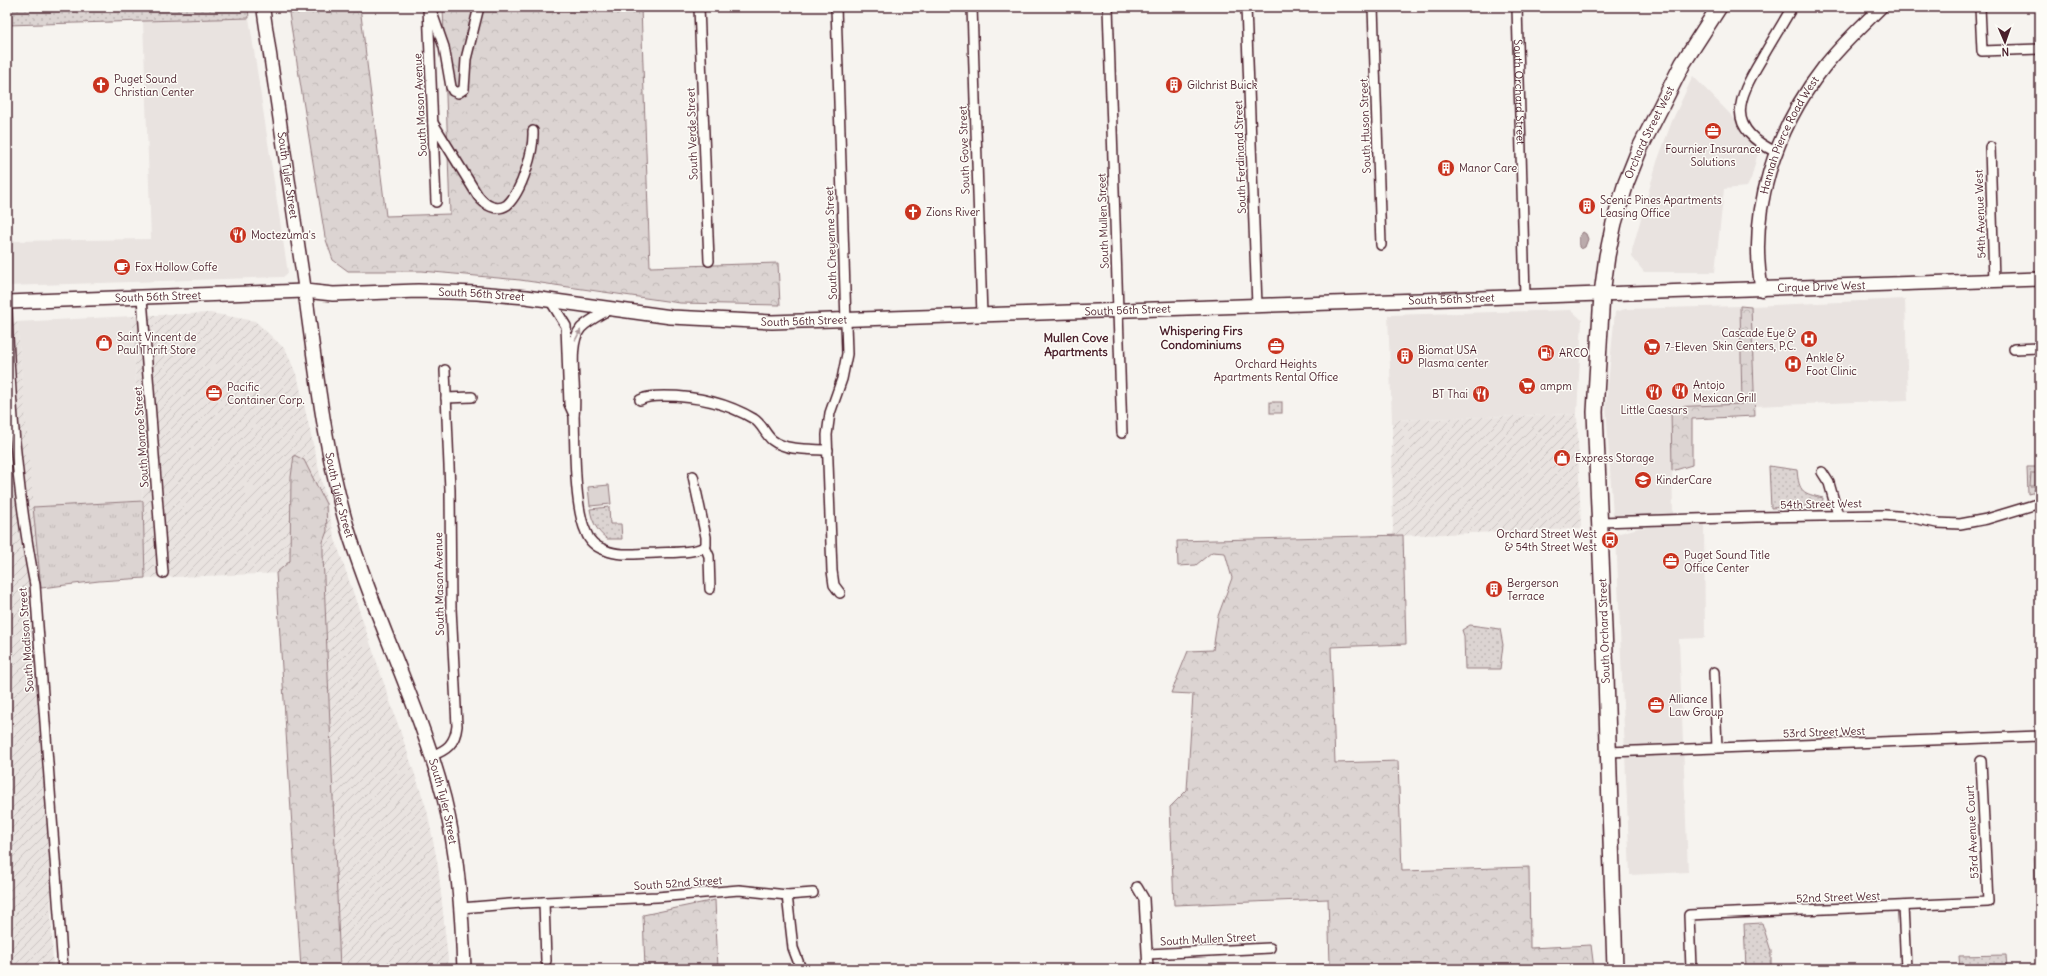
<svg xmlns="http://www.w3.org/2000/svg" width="2047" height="976" font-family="Delius,sans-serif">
<defs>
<pattern id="industrial-furrows" width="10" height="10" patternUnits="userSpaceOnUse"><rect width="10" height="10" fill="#e9e3e0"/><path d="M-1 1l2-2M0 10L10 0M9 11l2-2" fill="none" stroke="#c9c2c0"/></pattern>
<pattern id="grass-tufts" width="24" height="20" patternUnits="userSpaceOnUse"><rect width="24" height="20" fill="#dcd4d2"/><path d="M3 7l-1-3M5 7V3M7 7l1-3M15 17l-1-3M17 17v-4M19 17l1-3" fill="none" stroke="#beb6b4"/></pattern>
<pattern id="forest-crowns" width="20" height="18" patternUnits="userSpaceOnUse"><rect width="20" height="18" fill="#dcd4d2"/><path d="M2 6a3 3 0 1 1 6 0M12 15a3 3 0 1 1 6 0" fill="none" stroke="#beb6b4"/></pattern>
<pattern id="park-dots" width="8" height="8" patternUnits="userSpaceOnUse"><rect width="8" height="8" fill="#dcd4d2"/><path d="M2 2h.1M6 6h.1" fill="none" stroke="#beb6b4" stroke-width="1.8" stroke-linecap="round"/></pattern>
</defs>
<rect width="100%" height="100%" fill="#f6f3ef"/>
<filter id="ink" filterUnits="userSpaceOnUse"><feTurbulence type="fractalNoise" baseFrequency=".025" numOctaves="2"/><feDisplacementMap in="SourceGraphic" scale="8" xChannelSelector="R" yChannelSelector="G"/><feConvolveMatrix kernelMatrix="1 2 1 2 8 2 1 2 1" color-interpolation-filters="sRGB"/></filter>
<g filter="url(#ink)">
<g fill="#e9e3e0">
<path d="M 249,18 L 288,273 L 283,277 L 7,286 L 7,123 L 12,241 L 151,239 L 143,21 Z"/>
<path d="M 1693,76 L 1764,149 L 1757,156 L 1751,179 L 1747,187 L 1724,189 L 1715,272 L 1644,272 L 1632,257 L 1632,250 L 1657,162 L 1672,121 Z"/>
<path d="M 1905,299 L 1908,400 L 1755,406 L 1751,306 Z"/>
<path d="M 1740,306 L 1742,405 L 1671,407 L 1673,514 L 1613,517 L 1606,405 L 1615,312 L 1625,309 Z"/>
<path d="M 1571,310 L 1582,320 L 1577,414 L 1392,420 L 1388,315 Z"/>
<path d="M 132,316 L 143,501 L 33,507 L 17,322 Z"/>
<path d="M 1704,523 L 1705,638 L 1679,639 L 1688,872 L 1630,875 L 1616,534 L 1638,528 Z"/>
</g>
<g fill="url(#industrial-furrows)">
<path d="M 210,313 L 255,321 L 286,350 L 298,379 L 335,539 L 427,810 L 438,866 L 449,969 L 332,969 L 314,572 L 145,578 L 143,501 L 132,316 Z"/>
<path d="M 17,322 L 41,588 L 53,969 L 7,969 L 7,323 Z"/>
<path d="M 1577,414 L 1581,529 L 1393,536 L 1392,420 Z"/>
</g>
<path fill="url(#grass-tufts)" stroke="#937a7e" d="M 143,501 L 145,578 L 99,581 L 41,588 L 33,507 Z"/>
<g fill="url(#forest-crowns)" stroke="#937a7e">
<path d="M 288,7 L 360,7 L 386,216 L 450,214 L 443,7 L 641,7 L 650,267 L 778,263 L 780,305 L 680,303 L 520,280 L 422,271 L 348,271 L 333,260 L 325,237 Z"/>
<path d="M 1740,306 L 1751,307 L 1755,416 L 1692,419 L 1692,465 L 1672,471 L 1671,407 L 1742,404 Z"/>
<path d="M 294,455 L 304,460 L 326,504 L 327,531 L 323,542 L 323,554 L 340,969 L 301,969 L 276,573 L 290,561 L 291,477 Z"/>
<path d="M 1403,535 L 1406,644 L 1331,647 L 1335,763 L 1398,761 L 1402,871 L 1529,867 L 1530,948 L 1591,945 L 1594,969 L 1238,969 L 1238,967 L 1330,964 L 1328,899 L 1174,905 L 1170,807 L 1187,790 L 1193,694 L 1171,693 L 1188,651 L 1213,650 L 1218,616 L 1232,578 L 1225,553 L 1212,552 L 1196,565 L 1178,566 L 1177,541 Z"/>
<path d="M 2040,849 L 2040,969 L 2038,969 L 2034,850 Z"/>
<path d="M 715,900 L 718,969 L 645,969 L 643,915 Z"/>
</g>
<g fill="url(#park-dots)" stroke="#937a7e">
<path d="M 7,7 L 248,7 L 249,18 L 7,25 Z"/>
<rect x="1270" y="402" width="12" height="11"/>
<path d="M 1769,466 L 1797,470 C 1799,493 1803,493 1823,498 L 1822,505 L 1771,508 Z"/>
<path d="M 2027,467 L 2040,467 L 2040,491 L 2028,494 Z"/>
<path d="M 609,507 L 610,524 L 621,524 L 622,539 L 607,539 C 597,531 592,522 590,509 Z"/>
<path d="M 1470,625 L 1500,629 L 1503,645 L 1500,669 L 1465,669 L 1464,636 L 1462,630 Z"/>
<path d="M 1762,923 L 1771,951 L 1771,969 L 1746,969 L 1744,924 Z"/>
<path d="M 2006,955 L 2007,969 L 1960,969 L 1959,956 Z"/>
</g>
<g fill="#dcd4d2" stroke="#937a7e">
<path d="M 2031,473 L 2040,473 L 2040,486 L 2030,486 Z"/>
<path d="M 609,485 L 611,504 L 590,506 L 588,487 Z"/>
</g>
<path fill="#bbabac" stroke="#8e7378" d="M 1583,232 L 1586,234 L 1588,239 L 1585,247 L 1581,249 L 1579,247 L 1579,237 Z"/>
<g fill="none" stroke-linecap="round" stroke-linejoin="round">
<g stroke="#4a1f2b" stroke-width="12">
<g id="minor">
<path d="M 428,7 L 436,202"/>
<path d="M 430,7 L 444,47 L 451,87 L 453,91 L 458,93 L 464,89 L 466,59 L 479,7"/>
<path d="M 699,7 L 709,261"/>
<path d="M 836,7 L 847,354 L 842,379 L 830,413 L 827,435 L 832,571 L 834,585 L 840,593"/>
<path d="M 972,7 L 982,316"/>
<path d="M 1108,7 L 1122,433"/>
<path d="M 1246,7 L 1257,306"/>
<path d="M 1373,7 L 1381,245"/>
<path id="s1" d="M 1517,7 L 1525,296"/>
<path d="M 1980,7 L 1982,51 L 2040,49"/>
<path d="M 433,123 L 478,196 C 485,205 496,212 507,205 C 522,191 534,151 533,131"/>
<path d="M 1990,147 L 1994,281"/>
<path d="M 1776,152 C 1725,128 1737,100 1761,60 C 1771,42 1782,25 1792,7"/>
<path d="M 142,298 L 163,573"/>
<path d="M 550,300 L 566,326 L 569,404 L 574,415"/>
<path d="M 610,309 C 600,315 589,320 581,328 C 566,345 578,392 574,415 C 575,444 574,507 586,532 C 589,541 596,547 605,550 C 620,557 640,553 656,553 C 668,552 699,554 706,545 L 706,537 L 693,476"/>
<path d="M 7,310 C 10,402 17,494 35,585 L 63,969"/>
<path d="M 2014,349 L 2040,348"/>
<path d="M 446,398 L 472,397"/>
<path d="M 640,400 C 647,396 656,396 664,396 C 695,396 727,403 754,419 C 762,424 765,434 772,440 C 786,451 811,449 828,450"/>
<path d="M 1822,472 L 1829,483 L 1838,515"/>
<path d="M 1600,522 L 1756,517 L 1884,515 L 1909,517 L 1937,523 L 1960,524 L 1987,519 L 2040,503"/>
<path d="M 705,547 L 709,556 L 710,589"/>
<path d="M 1714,672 L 1717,748"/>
<path d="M 1608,752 L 2040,736"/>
<path d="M 431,756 C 447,750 455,744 457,726 L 451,608 L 450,490 L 445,370"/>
<path d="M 1137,887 L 1144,899 L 1148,969"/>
<path d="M 787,895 L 793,948 L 801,969"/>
<path d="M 544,902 L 546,961"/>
<path d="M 1903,906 L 1906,969"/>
<path d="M 461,908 L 522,903 L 657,897 L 739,890 L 787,895 L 813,893"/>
<path d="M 1148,954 L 1270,948"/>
<path d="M 1691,969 L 1689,915 L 1988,902 L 1981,761"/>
</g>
</g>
<g stroke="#4a1f2b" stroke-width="15">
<g id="tertiary">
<path id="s2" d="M 263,7 L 305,291"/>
<path id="s3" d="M 1762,290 C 1747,212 1776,128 1824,67 C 1841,45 1862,26 1881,7"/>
</g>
</g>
<g stroke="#4a1f2b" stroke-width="16">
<g id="secondary">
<path id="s4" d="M 305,291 C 316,371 325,453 348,530 C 376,621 420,706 444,798 C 458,854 462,912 464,969"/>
<path id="s5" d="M 7,302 L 305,291 L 333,294 L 418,291 L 477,293 L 526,297 L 671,317 L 772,322 L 2040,279"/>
</g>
</g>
<g stroke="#4a1f2b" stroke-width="18">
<g id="primary">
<path id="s6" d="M 1615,969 L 1606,676 L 1595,412 L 1602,294 L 1607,256 L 1614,223 L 1626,183 L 1640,148 L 1683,63 L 1719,7"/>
</g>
</g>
<use href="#minor" stroke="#fdfcf7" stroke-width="9"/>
<use href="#tertiary" stroke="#fdfcf7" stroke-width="12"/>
<use href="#secondary" stroke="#fdfcf7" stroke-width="13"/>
<use href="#primary" stroke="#fdfcf7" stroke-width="15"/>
</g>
<defs><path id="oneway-solid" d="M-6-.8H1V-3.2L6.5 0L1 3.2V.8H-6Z"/></defs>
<use fill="#ac999b" href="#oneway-solid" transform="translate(578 335) rotate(-62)"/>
</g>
<defs>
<g id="church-disc" transform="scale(0.9)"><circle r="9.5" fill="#c8321e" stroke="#fdfcf7"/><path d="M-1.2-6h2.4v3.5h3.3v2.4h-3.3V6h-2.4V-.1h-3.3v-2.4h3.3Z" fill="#fff"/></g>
<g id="building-disc" transform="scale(0.9)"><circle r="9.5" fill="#c8321e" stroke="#fdfcf7"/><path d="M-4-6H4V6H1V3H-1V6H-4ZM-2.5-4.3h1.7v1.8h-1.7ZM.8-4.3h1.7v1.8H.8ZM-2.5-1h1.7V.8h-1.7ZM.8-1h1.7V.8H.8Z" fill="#fff"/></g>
<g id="office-disc" transform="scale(0.9)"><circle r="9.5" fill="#c8321e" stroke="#fdfcf7"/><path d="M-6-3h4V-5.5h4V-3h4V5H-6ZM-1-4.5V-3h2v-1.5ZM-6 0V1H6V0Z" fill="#fff"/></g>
<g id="restaurant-disc" transform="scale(0.9)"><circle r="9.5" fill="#c8321e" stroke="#fdfcf7"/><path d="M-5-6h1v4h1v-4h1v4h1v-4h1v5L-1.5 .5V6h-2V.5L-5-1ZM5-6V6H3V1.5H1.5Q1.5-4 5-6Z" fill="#fff"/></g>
<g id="cafe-disc" transform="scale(0.9)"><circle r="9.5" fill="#c8321e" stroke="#fdfcf7"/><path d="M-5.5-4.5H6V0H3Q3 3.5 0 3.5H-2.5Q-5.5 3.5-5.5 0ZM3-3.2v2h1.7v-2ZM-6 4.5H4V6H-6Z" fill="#fff"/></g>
<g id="hospital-disc" transform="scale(0.9)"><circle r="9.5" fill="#c8321e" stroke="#fdfcf7"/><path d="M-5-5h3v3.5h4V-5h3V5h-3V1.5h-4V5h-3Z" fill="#fff"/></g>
<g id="shop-disc" transform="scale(0.9)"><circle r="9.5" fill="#c8321e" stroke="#fdfcf7"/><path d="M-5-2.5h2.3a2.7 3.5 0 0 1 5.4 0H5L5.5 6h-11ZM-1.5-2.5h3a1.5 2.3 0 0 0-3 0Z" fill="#fff"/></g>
<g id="supermarket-disc" transform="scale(0.9)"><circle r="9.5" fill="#c8321e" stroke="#fdfcf7"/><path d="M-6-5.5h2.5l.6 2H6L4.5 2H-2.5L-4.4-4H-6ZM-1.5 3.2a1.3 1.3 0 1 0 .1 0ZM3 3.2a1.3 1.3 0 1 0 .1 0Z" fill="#fff"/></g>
<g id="fuel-disc" transform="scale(0.9)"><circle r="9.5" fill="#c8321e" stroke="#fdfcf7"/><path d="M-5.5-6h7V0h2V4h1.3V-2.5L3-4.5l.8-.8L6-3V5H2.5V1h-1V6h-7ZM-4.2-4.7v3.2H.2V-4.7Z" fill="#fff"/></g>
<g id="school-disc" transform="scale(0.9)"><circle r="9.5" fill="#c8321e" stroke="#fdfcf7"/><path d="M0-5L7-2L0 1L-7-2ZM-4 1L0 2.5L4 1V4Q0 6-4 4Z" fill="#fff"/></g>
<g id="bus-disc" transform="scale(0.9)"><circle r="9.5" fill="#c8321e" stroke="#fdfcf7"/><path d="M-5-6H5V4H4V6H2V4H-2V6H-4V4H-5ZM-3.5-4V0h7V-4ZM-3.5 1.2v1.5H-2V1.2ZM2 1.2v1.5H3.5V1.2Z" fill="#fff"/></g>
</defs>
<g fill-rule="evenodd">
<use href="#church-disc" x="101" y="85"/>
<use href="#building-disc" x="1174" y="85"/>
<use href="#office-disc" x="1713" y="131"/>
<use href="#building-disc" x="1446" y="168"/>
<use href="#building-disc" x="1587" y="206"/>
<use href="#church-disc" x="913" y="212"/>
<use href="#restaurant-disc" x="238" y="235"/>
<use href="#cafe-disc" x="122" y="267"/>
<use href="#hospital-disc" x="1809" y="339"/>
<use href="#shop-disc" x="104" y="343"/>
<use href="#office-disc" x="1276" y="346"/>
<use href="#supermarket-disc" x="1652" y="347"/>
<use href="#fuel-disc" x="1546" y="353"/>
<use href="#building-disc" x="1405" y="356"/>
<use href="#hospital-disc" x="1793" y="364"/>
<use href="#supermarket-disc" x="1527" y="386"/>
<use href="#restaurant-disc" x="1680" y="391"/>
<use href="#restaurant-disc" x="1654" y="392"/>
<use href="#office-disc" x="214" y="393"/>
<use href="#restaurant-disc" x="1481" y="394"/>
<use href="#shop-disc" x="1562" y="458"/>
<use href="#school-disc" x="1643" y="480"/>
<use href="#bus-disc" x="1610" y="540"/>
<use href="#office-disc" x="1671" y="561"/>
<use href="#building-disc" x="1494" y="589"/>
<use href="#office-disc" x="1656" y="705"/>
</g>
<g text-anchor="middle" stroke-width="3" stroke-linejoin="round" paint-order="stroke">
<g font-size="11" fill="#4a1f2b" stroke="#fdfcf7" text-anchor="start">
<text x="114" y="83">Puget Sound<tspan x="114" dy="13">Christian Center</tspan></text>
<text x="1187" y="89">Gilchrist Buick</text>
<text x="1713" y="153" text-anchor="middle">Fournier Insurance<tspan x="1713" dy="13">Solutions</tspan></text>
<text x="1459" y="172">Manor Care</text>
<text x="1600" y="204">Scenic Pines Apartments<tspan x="1600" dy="13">Leasing Office</tspan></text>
<text x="926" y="216">Zions River</text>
<text x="251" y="239">Moctezuma's</text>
<text x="135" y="271">Fox Hollow Coffe</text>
<text x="1796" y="337" text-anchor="end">Cascade Eye &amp;<tspan x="1796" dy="13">Skin Centers, P.C.</tspan></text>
<text x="117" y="341">Saint Vincent de<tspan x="117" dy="13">Paul Thrift Store</tspan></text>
<text x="1665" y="351">7-Eleven</text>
<text x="1418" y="354">Biomat USA<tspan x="1418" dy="13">Plasma center</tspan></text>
<text x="1559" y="357">ARCO</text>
<text x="1806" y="362">Ankle &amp;<tspan x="1806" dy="13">Foot Clinic</tspan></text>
<text x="1276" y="368" text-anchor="middle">Orchard Heights<tspan x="1276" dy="13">Apartments Rental Office</tspan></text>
<text x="1693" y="389">Antojo<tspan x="1693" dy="13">Mexican Grill</tspan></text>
<text x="1540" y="390">ampm</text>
<text x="227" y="391">Pacific<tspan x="227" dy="13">Container Corp.</tspan></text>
<text x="1468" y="398" text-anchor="end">BT Thai</text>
<text x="1654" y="414" text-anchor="middle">Little Caesars</text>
<text x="1575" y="462">Express Storage</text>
<text x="1656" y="484">KinderCare</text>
<text x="1597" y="538" text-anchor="end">Orchard Street West<tspan x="1597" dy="13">&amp; 54th Street West</tspan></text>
<text x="1684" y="559">Puget Sound Title<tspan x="1684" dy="13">Office Center</tspan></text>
<text x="1507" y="587">Bergerson<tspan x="1507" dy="13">Terrace</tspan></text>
<text x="1669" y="703">Alliance<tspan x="1669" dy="13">Law Group</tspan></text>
</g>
<g font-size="11" fill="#4a1f2b" stroke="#fdfcf7">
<text dy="4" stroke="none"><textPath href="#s1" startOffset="85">South Orchard Street</textPath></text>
<text transform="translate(420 105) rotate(-93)" y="4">South Mason Avenue</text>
<text transform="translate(1365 126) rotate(-92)" y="4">South Huson Street</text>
<text dy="4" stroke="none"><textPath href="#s6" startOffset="845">Orchard Street West</textPath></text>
<text transform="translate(692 134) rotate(-92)" y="4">South Verde Street</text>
<text dy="4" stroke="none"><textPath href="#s3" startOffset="161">Hannah Pierce Road West</textPath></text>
<text transform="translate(964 150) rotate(-92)" y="4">South Gove Street</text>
<text transform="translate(1240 157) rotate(-92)" y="4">South Ferdinand Street</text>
<text dy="4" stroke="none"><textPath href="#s2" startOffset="170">South Tyler Street</textPath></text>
<text transform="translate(1980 214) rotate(-92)" y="4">54th Avenue West</text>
<text transform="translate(1103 221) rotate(-92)" y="4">South Mullen Street</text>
<text transform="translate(831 243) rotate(-92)" y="4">South Cheyenne Street</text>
<text dy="4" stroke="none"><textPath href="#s5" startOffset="1817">Cirque Drive West</textPath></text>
<text dy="4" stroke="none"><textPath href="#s5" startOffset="475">South 56th Street</textPath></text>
<text dy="4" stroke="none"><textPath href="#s5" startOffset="151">South 56th Street</textPath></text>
<text dy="4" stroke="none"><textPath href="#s5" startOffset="1447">South 56th Street</textPath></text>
<text dy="4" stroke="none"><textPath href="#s5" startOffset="1123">South 56th Street</textPath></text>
<text dy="4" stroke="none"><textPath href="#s5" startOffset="799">South 56th Street</textPath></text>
<text transform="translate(141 437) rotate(-94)" y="4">South Monroe Street</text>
<text dy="4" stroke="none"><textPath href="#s4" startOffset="207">South Tyler Street</textPath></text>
<text transform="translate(1821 504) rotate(-1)" y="4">54th Street West</text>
<text transform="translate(439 584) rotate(-91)" y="4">South Mason Avenue</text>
<text transform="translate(1604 631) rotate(-92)" y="4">South Orchard Street</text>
<text transform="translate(26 640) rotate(-94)" y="4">South Madison Street</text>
<text transform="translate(1824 732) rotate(-2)" y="4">53rd Street West</text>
<text dy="4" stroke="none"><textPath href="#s4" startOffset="531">South Tyler Street</textPath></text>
<text transform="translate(1972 832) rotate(-93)" y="4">53rd Avenue Court</text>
<text transform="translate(678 883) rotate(-4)" y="4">South 52nd Street</text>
<text transform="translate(1838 897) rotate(-2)" y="4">52nd Street West</text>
<text transform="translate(1208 939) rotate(-3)" y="4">South Mullen Street</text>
</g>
<g font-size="12" font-weight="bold" fill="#4a1f2b" stroke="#fdfcf7">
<text x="1201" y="335">Whispering Firs<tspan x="1201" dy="14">Condominiums</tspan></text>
<text x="1076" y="342">Mullen Cove<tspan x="1076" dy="14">Apartments</tspan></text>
</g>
</g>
<rect width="2047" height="976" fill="none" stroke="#fdfcf7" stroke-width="24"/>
<rect x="12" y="12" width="2023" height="952" fill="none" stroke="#4a1f2b" stroke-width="1.5" filter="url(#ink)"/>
<g transform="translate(2005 42) rotate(178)" stroke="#fdfcf7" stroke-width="3" paint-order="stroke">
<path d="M0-3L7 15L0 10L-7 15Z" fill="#4a1f2b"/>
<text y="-6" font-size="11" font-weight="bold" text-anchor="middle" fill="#4a1f2b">N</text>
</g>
</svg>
